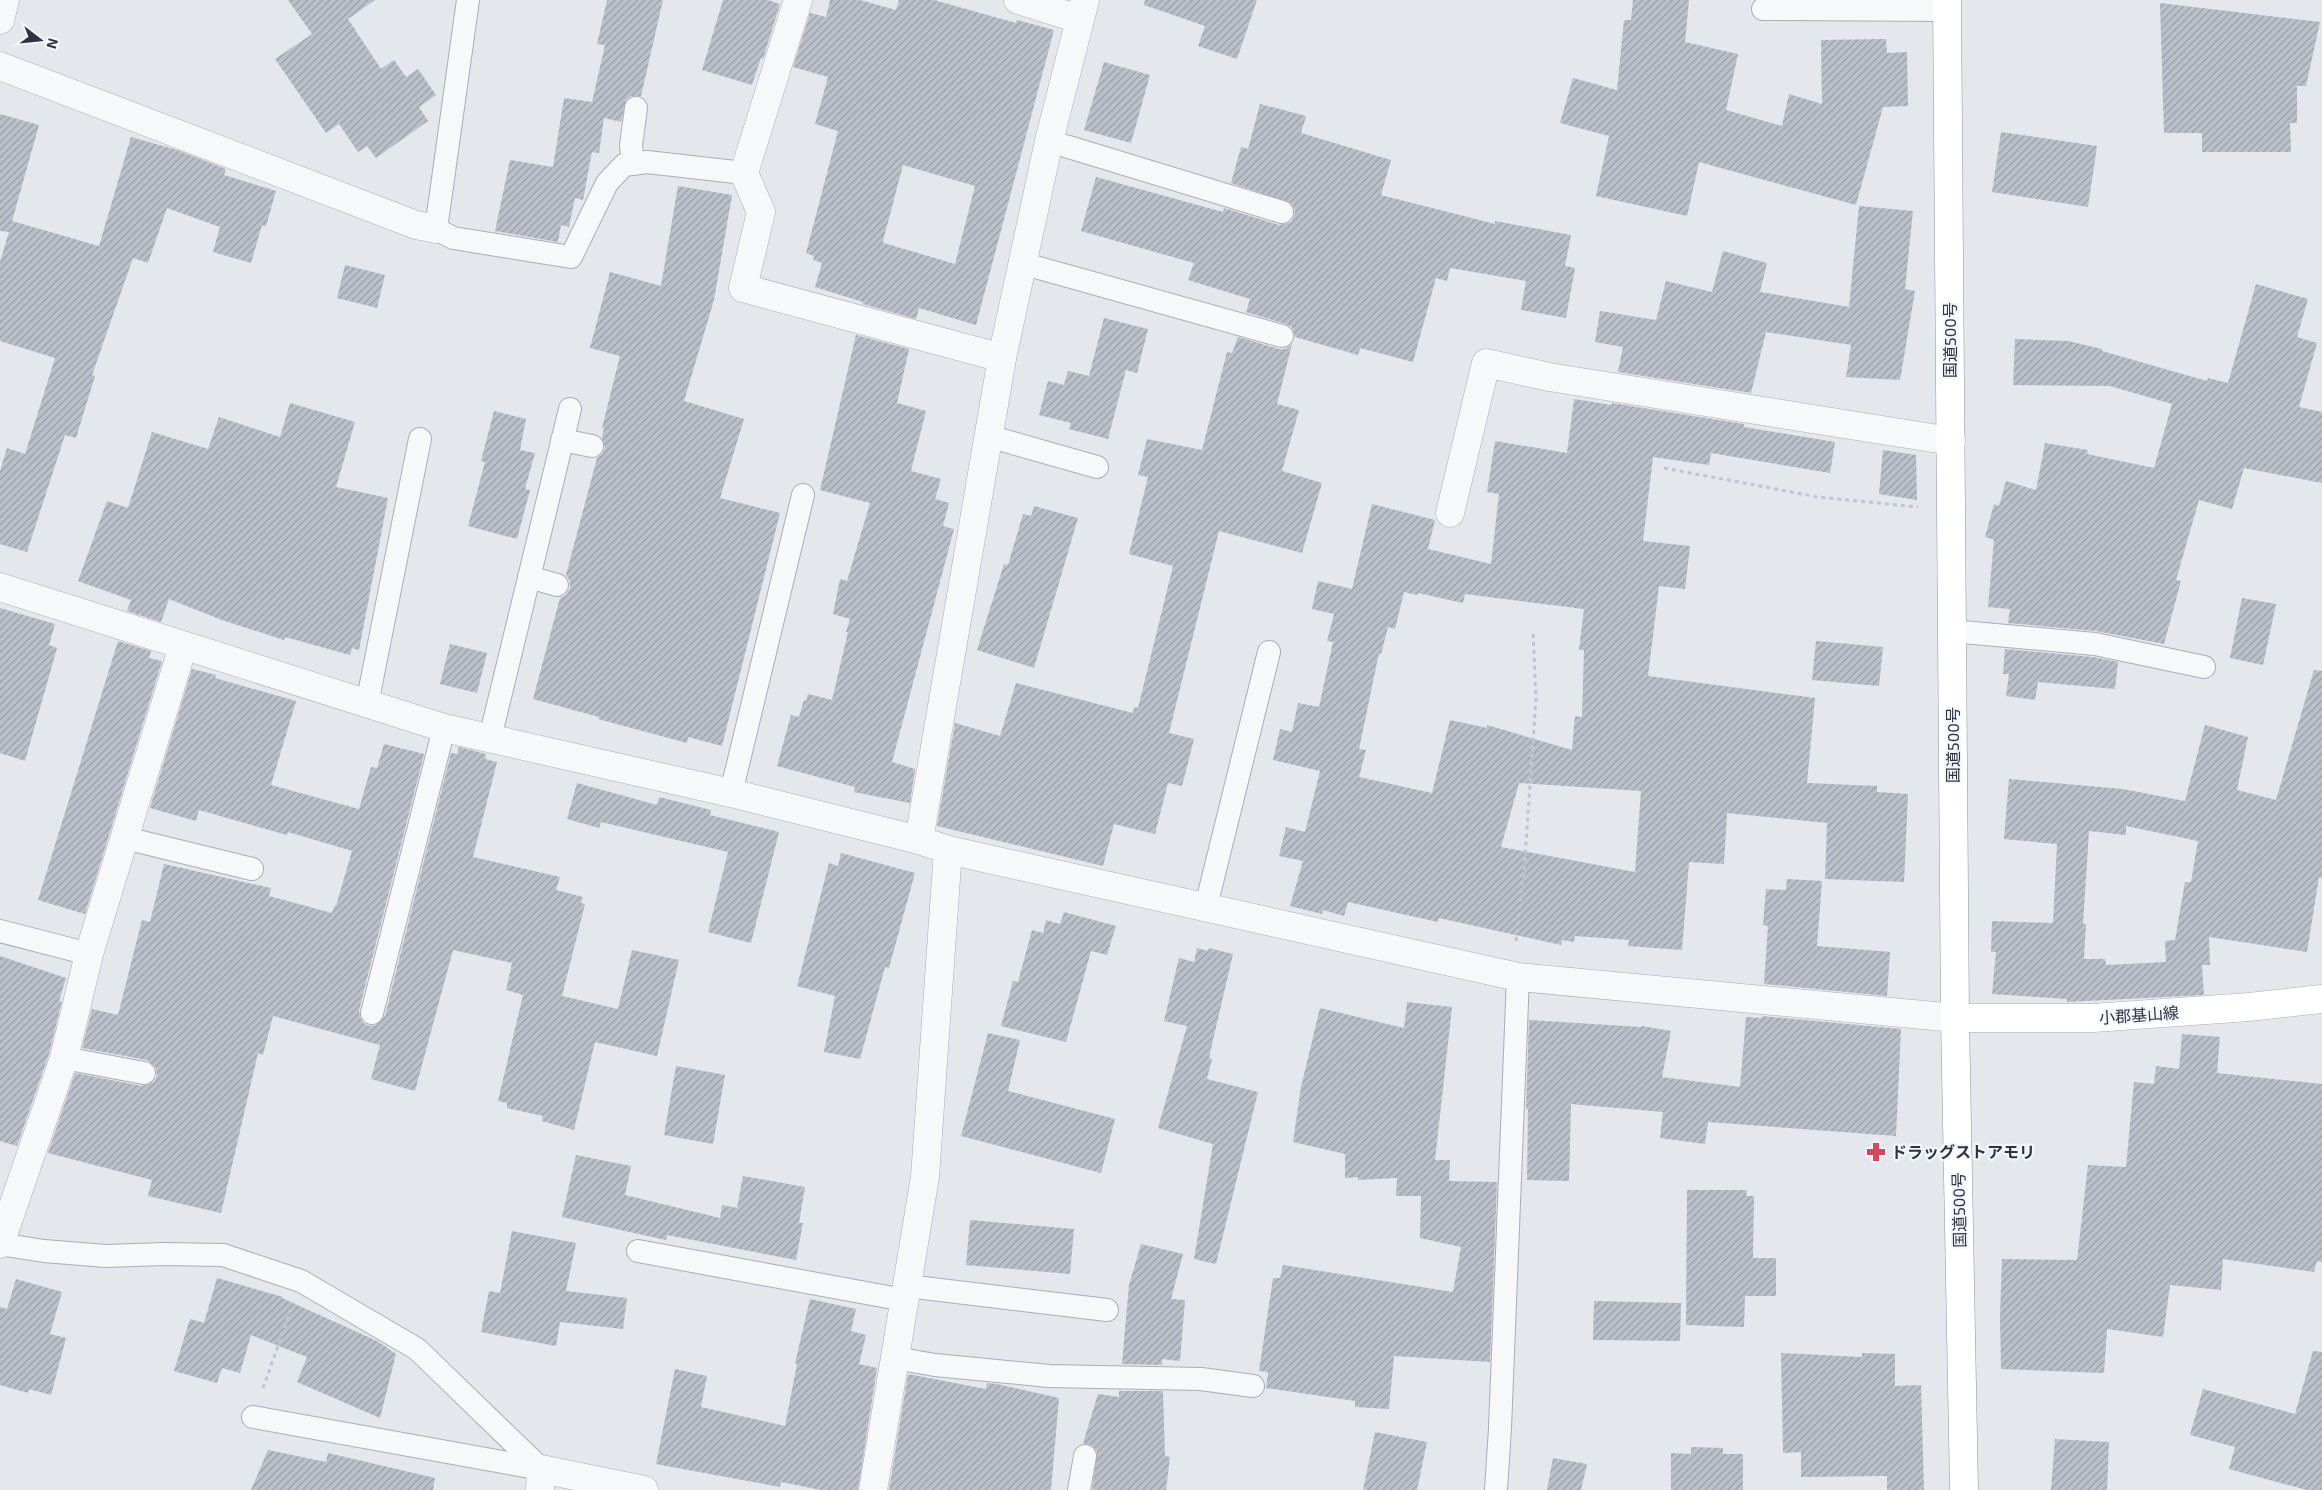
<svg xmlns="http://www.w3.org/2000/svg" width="2322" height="1490" font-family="'Exo 2','Noto Sans JP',sans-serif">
<defs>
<pattern id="building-hatch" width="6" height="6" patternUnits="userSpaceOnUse" patternTransform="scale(1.25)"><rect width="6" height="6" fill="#bbc0ca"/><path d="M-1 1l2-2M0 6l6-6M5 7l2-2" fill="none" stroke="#989da6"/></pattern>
</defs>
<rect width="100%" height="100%" fill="#e4e7ec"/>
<g fill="url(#building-hatch)" fill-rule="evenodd">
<path d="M 288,0 L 375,0 L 348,19 L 381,69 L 394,60 L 406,77 L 418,69 L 436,95 L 419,107 L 428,121 L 376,158 L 367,146 L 358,152 L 339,124 L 326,133 L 275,59 L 312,34 Z"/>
<path d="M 607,0 L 663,0 L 641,96 L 631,96 L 626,100 L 621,122 L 604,118 L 599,153 L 592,152 L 583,200 L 575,198 L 569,227 L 561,225 L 558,242 L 495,231 L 510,160 L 553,167 L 564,98 L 592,102 L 605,45 L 597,44 Z"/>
<path d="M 723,0 L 768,0 L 780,4 L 763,59 L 761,58 L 752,85 L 702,70 Z"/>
<path d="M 830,0 L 860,0 L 896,10 L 899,0 L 934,0 L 1016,23 L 1017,20 L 1054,30 L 976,325 L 919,308 L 916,319 L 863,304 L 863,302 L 815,287 L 822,263 L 813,260 L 814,256 L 806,253 L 838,131 L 815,124 L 828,77 L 793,67 L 810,13 L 826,17 ZM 903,165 L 975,186 L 955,264 L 884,243 L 883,241 Z"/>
<path d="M 1145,0 L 1257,0 L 1237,59 L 1198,46 L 1205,26 L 1144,5 Z"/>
<path d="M 1633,0 L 1689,0 L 1685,42 L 1738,54 L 1726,110 L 1782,126 L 1789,94 L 1822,104 L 1821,40 L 1886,39 L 1887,53 L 1907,52 L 1908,106 L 1883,107 L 1856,205 L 1699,162 L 1687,216 L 1596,196 L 1609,136 L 1560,123 L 1573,78 L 1617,90 L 1624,20 L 1631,20 Z"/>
<path d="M 2160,3 L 2320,22 L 2306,86 L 2297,86 L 2297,123 L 2290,123 L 2291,152 L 2202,152 L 2202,133 L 2164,133 Z"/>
<path d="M 1104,62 L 1150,75 L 1131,143 L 1084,130 Z"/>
<path d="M 1260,104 L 1306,116 L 1301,133 L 1391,160 L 1381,195 L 1495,224 L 1495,221 L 1571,235 L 1565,266 L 1575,268 L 1566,318 L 1521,310 L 1526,281 L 1450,268 L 1447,281 L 1436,278 L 1413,362 L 1360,348 L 1358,355 L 1295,337 L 1292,327 L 1286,324 L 1246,312 L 1250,299 L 1188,280 L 1194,263 L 1081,231 L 1096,177 L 1223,212 L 1224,208 L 1279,225 L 1291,222 L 1294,216 L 1295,210 L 1291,203 L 1231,183 L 1241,147 L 1248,149 Z"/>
<path d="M 0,114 L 39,125 L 12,221 L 99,246 L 131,137 L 177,150 L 226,169 L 224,175 L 276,191 L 266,226 L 262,225 L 251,263 L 213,252 L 220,227 L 167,208 L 148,263 L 133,258 L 92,375 L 95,376 L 76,438 L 65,435 L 27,552 L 0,544 L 0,471 L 7,448 L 25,454 L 55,358 L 0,341 L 0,262 L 9,232 L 0,231 Z"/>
<path d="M 2001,132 L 2097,146 L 2088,207 L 1992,192 Z"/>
<path d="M 678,186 L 732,195 L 714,300 L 684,401 L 744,419 L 720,498 L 780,513 L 722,746 L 688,737 L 687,743 L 598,719 L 599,717 L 533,699 L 560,598 L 566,595 L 570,588 L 570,581 L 566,575 L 597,458 L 602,454 L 605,448 L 602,438 L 604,428 L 602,428 L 620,356 L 590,348 L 610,272 L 661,286 Z"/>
<path d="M 1859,206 L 1913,211 L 1905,289 L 1915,291 L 1900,380 L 1846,377 L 1851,345 L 1766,332 L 1751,393 L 1618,372 L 1623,347 L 1595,342 L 1600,311 L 1656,320 L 1666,281 L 1712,292 L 1723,251 L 1767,263 L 1760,292 L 1849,307 Z"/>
<path d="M 345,265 L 385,275 L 377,308 L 337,298 Z"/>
<path d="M 2256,284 L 2308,299 L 2297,337 L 2317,343 L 2299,407 L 2322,412 L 2322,483 L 2244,468 L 2232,509 L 2199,500 L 2176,580 L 2181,581 L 2164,644 L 2096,631 L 2008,623 L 2010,609 L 1988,607 L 1994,540 L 1985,537 L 1994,504 L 1999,506 L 2006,481 L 2036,490 L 2045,443 L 2088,450 L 2087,454 L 2154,468 L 2172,404 L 2110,386 L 2013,385 L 2015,339 L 2068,341 L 2102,349 L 2102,351 L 2207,381 L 2208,378 L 2228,383 Z"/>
<path d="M 1104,318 L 1148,329 L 1137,373 L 1126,370 L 1108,439 L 1069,429 L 1071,423 L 1039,415 L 1048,381 L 1064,385 L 1068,371 L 1089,376 Z"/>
<path d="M 856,335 L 909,349 L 897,403 L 926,411 L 911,471 L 941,479 L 935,499 L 949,503 L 943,526 L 954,529 L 892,762 L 915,769 L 910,803 L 854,792 L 855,787 L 777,766 L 791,715 L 799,717 L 804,700 L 806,701 L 808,694 L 832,700 L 848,632 L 846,632 L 850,619 L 833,614 L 840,579 L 847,581 L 870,503 L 820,490 Z"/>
<path d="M 1238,337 L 1279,349 L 1286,349 L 1292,344 L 1277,404 L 1299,410 L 1282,471 L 1322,483 L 1302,553 L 1219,531 L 1169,733 L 1194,739 L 1182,786 L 1168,783 L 1155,834 L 1114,824 L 1103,866 L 937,826 L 955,723 L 1000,736 L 1016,683 L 1133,713 L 1134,707 L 1138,708 L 1173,566 L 1129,554 L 1148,477 L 1138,475 L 1147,439 L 1202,450 L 1227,352 L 1232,353 Z"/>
<path d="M 1574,399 L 1612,405 L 1612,403 L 1744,424 L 1744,427 L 1835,442 L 1830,473 L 1711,453 L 1709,465 L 1653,457 L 1643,541 L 1690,546 L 1685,589 L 1659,586 L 1648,676 L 1815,698 L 1807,783 L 1877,786 L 1877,792 L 1908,794 L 1904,882 L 1825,879 L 1827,823 L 1727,813 L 1724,864 L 1689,862 L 1682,950 L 1628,946 L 1629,940 L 1575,936 L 1574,942 L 1562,940 L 1561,945 L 1439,918 L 1438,922 L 1348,902 L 1344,916 L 1323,910 L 1322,914 L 1290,906 L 1303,861 L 1279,856 L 1286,827 L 1305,832 L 1320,771 L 1273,760 L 1280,729 L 1292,732 L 1298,703 L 1319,707 L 1333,642 L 1327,641 L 1334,614 L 1312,609 L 1318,581 L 1352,589 L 1372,504 L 1435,520 L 1428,549 L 1491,564 L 1499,494 L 1487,492 L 1495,441 L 1567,453 ZM 1404,592 L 1417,595 L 1418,593 L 1463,603 L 1465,594 L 1584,609 L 1579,650 L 1584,650 L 1582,717 L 1575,716 L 1572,750 L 1487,725 L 1487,728 L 1450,720 L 1432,793 L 1359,777 L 1366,750 L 1359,749 L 1379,653 L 1381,654 L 1388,627 L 1395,629 ZM 1519,783 L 1641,791 L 1635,872 L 1501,847 Z"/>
<path d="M 290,403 L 355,422 L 336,487 L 388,498 L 359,650 L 352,648 L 350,655 L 285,637 L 284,640 L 222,620 L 169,599 L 161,622 L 127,611 L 131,600 L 78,581 L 107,501 L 128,508 L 152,432 L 208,449 L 219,417 L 280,437 Z"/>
<path d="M 494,411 L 526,419 L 520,450 L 535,453 L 525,489 L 530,490 L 517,539 L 468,526 L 485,462 L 481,461 Z"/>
<path d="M 1883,450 L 1916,455 L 1917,500 L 1879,494 Z"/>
<path d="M 1034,506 L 1078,518 L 1034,668 L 977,650 L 1004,564 L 1008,565 L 1023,514 L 1031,516 Z"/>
<path d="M 2242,598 L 2276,604 L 2263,665 L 2230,658 Z"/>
<path d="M 0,608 L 55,624 L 49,645 L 57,648 L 25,761 L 0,753 Z"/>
<path d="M 118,641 L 151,651 L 149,658 L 162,661 L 85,914 L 38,900 Z"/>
<path d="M 1816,641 L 1883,647 L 1879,686 L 1812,680 Z"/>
<path d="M 450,644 L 487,653 L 477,693 L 440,684 Z"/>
<path d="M 2005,649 L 2093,657 L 2118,662 L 2115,689 L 2038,682 L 2035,700 L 2006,696 L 2009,674 L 2003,674 Z"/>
<path d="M 192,669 L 216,675 L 215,678 L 296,701 L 271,785 L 359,809 L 371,767 L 377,768 L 384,744 L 424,754 L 359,1010 L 360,1017 L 363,1023 L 369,1026 L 376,1025 L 385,1016 L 451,753 L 457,754 L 459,747 L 486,754 L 485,759 L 497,762 L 473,857 L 560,877 L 556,890 L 583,897 L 581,903 L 585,904 L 562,996 L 618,1009 L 632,950 L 679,960 L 657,1056 L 595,1042 L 574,1130 L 542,1121 L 543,1116 L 507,1108 L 507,1103 L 498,1101 L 523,995 L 506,990 L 512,963 L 453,950 L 415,1091 L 371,1079 L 380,1045 L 273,1016 L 263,1055 L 258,1053 L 221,1213 L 148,1196 L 152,1180 L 48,1153 L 75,1073 L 142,1086 L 154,1082 L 157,1076 L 156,1068 L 147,1060 L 82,1048 L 92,1009 L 118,1015 L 142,920 L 150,922 L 164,864 L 271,888 L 269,896 L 332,913 L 335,905 L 336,906 L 352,851 L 288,832 L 287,835 L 199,810 L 196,821 L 150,808 Z"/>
<path d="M 2314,670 L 2322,671 L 2322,878 L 2319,877 L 2307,952 L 2209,937 L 2210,965 L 2202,965 L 2204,995 L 2067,1002 L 2067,999 L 1992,994 L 1996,952 L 1991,952 L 1992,921 L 2053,923 L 2057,844 L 2004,839 L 2009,779 L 2123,789 L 2185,801 L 2205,725 L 2248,737 L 2237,790 L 2276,800 ZM 2126,826 L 2198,841 L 2191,882 L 2185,882 L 2175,940 L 2165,941 L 2166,962 L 2106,965 L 2105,959 L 2084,959 L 2086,924 L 2083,924 L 2089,831 L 2126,835 Z"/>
<path d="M 577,783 L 657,805 L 659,797 L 711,810 L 710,815 L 779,832 L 751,943 L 708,932 L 728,852 L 601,822 L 599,828 L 567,819 Z"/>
<path d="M 841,853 L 915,873 L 889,968 L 885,967 L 860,1059 L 824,1052 L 835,996 L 797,986 L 829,863 L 838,866 Z"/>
<path d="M 1787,879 L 1822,881 L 1817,946 L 1890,952 L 1887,996 L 1764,984 L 1768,926 L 1763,925 L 1766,889 L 1786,890 Z"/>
<path d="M 1064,912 L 1116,926 L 1107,955 L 1091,951 L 1066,1042 L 1001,1026 L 1013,981 L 1018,982 L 1032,930 L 1043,933 L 1046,920 L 1060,924 Z"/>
<path d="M 1197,948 L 1208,951 L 1209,948 L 1233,954 L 1213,1040 L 1209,1058 L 1212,1059 L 1207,1079 L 1258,1092 L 1216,1264 L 1194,1259 L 1213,1144 L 1158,1128 L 1187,1026 L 1164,1021 L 1179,958 L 1194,962 Z"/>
<path d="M 0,956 L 66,978 L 59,1001 L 62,1001 L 49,1054 L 17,1146 L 0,1141 Z"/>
<path d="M 1407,1002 L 1452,1007 L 1435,1160 L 1450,1160 L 1449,1181 L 1497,1182 L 1490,1362 L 1394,1356 L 1389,1409 L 1355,1407 L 1355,1401 L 1266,1388 L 1268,1372 L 1259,1371 L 1273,1278 L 1280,1278 L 1283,1265 L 1453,1292 L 1461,1247 L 1420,1238 L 1421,1196 L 1396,1196 L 1397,1178 L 1358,1180 L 1358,1177 L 1345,1178 L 1345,1154 L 1293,1142 L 1301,1087 L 1320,1008 L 1404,1028 Z"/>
<path d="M 1762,1016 L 1901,1029 L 1896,1136 L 1708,1122 L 1705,1144 L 1660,1138 L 1663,1112 L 1571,1104 L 1569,1181 L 1527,1180 L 1528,1109 L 1526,1109 L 1529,1020 L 1641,1027 L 1642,1026 L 1671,1031 L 1662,1077 L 1740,1087 L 1746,1017 L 1762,1018 Z"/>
<path d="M 988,1033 L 1020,1040 L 1008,1091 L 1115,1119 L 1101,1173 L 961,1136 Z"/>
<path d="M 2182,1034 L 2220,1037 L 2217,1073 L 2322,1084 L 2322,1262 L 2317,1261 L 2314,1272 L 2223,1259 L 2221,1290 L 2170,1285 L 2163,1337 L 2107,1329 L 2104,1373 L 2001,1369 L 2000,1317 L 2002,1259 L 2077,1260 L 2088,1165 L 2126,1167 L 2134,1082 L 2154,1084 L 2156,1066 L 2179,1069 Z"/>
<path d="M 676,1066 L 725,1075 L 713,1144 L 664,1135 Z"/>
<path d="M 576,1155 L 631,1166 L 625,1195 L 720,1218 L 722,1205 L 737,1208 L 743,1176 L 805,1187 L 799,1223 L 803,1223 L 796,1260 L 667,1235 L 666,1240 L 562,1217 Z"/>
<path d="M 1687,1190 L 1747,1190 L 1746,1196 L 1754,1196 L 1753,1258 L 1776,1258 L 1776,1296 L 1745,1296 L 1744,1327 L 1686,1325 Z"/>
<path d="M 970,1220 L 1074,1229 L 1070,1274 L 966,1265 Z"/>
<path d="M 512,1231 L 576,1243 L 566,1291 L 627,1298 L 623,1329 L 560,1322 L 556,1346 L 481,1332 L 489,1291 L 500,1293 Z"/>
<path d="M 1141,1244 L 1183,1254 L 1171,1299 L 1185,1300 L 1180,1361 L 1162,1359 L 1162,1365 L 1122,1364 L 1129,1285 Z"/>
<path d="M 217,1278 L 283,1297 L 282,1298 L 377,1341 L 396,1354 L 380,1418 L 297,1382 L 307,1357 L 251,1335 L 240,1373 L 222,1368 L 217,1383 L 174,1371 L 190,1319 L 204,1323 Z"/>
<path d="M 16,1279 L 62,1292 L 50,1334 L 66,1338 L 51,1395 L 29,1389 L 28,1393 L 0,1385 L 0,1307 L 7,1309 Z"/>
<path d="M 810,1299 L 856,1309 L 851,1331 L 866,1335 L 859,1364 L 877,1368 L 858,1490 L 821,1490 L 781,1482 L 780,1487 L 656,1464 L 675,1369 L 707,1376 L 701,1407 L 785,1426 L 797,1364 L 795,1363 Z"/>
<path d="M 1594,1301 L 1681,1303 L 1680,1341 L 1593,1340 Z"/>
<path d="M 2313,1351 L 2322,1352 L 2322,1490 L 2307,1490 L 2229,1469 L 2235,1447 L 2190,1435 L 2203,1389 L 2295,1414 Z"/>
<path d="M 1781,1353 L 1862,1357 L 1862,1353 L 1895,1354 L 1895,1386 L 1921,1385 L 1924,1490 L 1887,1490 L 1887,1476 L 1801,1477 L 1801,1452 L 1783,1453 Z"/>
<path d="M 908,1374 L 986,1389 L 987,1383 L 997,1384 L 1059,1398 L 1051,1490 L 889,1490 Z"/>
<path d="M 1119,1391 L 1163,1391 L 1165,1456 L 1170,1457 L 1166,1490 L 1092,1490 L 1097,1452 L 1093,1446 L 1083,1443 L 1098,1394 L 1119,1397 Z"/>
<path d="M 1375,1432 L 1427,1442 L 1417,1490 L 1363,1490 Z"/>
<path d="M 2055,1439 L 2109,1442 L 2107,1490 L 2051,1490 Z"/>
<path d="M 1691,1447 L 1723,1448 L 1723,1454 L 1743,1454 L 1743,1490 L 1671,1490 L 1671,1453 L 1691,1454 Z"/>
<path d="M 268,1450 L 326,1462 L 328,1453 L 435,1478 L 433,1490 L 251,1490 Z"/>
<path d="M 1553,1458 L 1587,1464 L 1581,1490 L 1547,1490 Z"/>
</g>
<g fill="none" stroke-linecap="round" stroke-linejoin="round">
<g stroke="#a9aeb7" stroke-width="24">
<g id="service">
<path d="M 468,0 L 436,229 L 453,238 L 571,257 L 607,183 L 624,165 L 647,162 L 744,173"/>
<path d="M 1763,9 L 1947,10"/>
<path d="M 1049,141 L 1282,212"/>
<path d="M 633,164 L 631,145 L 636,108"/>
<path d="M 1021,263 L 1282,336"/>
<path d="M 988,436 L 1097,467"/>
<path d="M 562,440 L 592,446"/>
<path d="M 529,577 L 557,585"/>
<path d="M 1952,631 L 2095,644 L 2204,667"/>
<path d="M 367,704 L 420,439"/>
<path d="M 490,738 L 570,409"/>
<path d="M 731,793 L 803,495"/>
<path d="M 125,838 L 252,869"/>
<path d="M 1206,906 L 1269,652"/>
<path d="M 0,931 L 89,954"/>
<path d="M 372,1013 L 444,728"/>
<path d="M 64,1058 L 144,1073"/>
<path d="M 0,1244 L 44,1251 L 106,1256 L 164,1254 L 223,1255 L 301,1281 L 417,1349 L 541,1469"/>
<path d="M 638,1251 L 904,1300"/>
<path d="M 907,1286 L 1107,1310"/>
<path d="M 895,1358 L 935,1365 L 1049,1376 L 1201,1379 L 1253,1386"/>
<path d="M 253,1417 L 541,1469"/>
<path d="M 1079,1490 L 1085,1456"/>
<path d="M 1496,1490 L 1500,1428 L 1518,977"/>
</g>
</g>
<g stroke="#a9aeb7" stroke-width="29">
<g id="minor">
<path d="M 798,0 L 744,173 L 761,212 L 743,288 L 1002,358"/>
<path d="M 1018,0 L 1079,19"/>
<path d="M 0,20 L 5,0"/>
<path d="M 0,66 L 416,225 L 436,229"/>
<path d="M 1450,513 L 1486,363 L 1549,377 L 1951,441"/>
<path d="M 0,587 L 444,728 L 731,793 L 919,840 L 948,850 L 1518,977 L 1955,1018"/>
<path d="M 919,840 L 1002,358 L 1049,141 L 1085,0"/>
<path d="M 0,1244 L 64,1058 L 89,954 L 183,646"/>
<path d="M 540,1490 L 541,1469 L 644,1490"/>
<path d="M 873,1490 L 925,1177 L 948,850"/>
</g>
</g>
<g stroke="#a9aeb7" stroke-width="29">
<path id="secondary" d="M 1955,1018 L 2093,1018 L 2249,1007 L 2322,999"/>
</g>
<g stroke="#8b94a3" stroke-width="29">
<path id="trunk" d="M 1947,0 L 1955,1018 L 1964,1490"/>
</g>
<g stroke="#c2c5cb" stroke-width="3" stroke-dasharray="4 4" stroke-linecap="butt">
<path d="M 1664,468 L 1818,497 L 1918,507"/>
<path d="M 1516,941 L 1525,858 L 1536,699 L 1533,630"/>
<path d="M 263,1388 L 291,1309"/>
</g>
<use href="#service" stroke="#f7f8fa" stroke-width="22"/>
<use href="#minor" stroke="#f7f8fa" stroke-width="28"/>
<use href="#secondary" stroke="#fff" stroke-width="28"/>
<use href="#trunk" stroke="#fff" stroke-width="28"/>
</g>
<defs>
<g id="pharmacy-bare" transform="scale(1.5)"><path d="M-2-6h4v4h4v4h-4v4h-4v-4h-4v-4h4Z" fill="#d1495b" stroke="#f4f6f9" stroke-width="2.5" paint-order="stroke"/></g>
</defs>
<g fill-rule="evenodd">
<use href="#pharmacy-bare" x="1876" y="1152"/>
</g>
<g text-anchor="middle" stroke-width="4.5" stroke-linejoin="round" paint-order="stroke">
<g font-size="16" fill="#2b3445" stroke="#f4f6f9">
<text transform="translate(1950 340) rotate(-90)" y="6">国道500号</text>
<text transform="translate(1953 745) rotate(-90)" y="6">国道500号</text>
<text transform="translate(2139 1015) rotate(-4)" y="6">小郡基山線</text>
<text transform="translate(1959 1210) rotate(-91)" y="6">国道500号</text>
</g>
<g font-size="16" font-weight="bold" fill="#2b3445" stroke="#f4f6f9" text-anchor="start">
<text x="1891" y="1158">ドラッグストアモリ</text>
</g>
</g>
<g transform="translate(40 40) rotate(106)" stroke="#f4f6f9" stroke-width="4" paint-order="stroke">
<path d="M0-4L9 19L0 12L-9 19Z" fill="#2b3445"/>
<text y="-8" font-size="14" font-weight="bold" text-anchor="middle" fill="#2b3445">N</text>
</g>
</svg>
